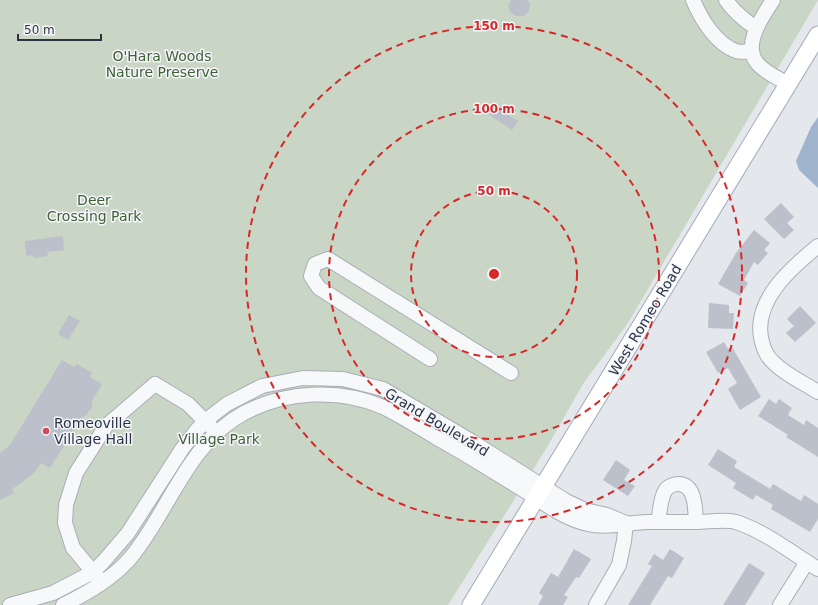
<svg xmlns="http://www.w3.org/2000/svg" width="818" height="605" font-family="'DejaVu Sans',sans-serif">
<rect width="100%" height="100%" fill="#e4e7ec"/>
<path fill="#c9d6c5" d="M 0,0 L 818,0 L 628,323 L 583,384 L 546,449 L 448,605 L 0,605 Z"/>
<path fill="#9fb4cc" d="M 818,117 L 818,188 L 799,170 L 796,161 L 811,127 Z"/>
<g fill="#bbc0ca">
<path d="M 511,0 L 527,0 L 530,3 L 529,11 L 524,16 L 516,16 L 510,12 L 508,5 Z"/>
<path d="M 494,106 L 518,121 L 512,130 L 488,114 Z"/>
<path d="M 781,203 L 794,217 L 787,223 L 794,230 L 784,239 L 764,219 Z"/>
<path d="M 754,230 L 770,243 L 764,250 L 768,253 L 758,265 L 754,262 L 744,280 L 748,283 L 740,296 L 718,284 L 736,253 Z"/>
<path d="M 63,236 L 64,250 L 47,252 L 48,256 L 34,258 L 33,255 L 26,256 L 25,241 Z"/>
<path d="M 709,303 L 729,305 L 729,313 L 734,313 L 733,329 L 708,328 Z"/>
<path d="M 800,306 L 816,323 L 795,342 L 786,333 L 794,326 L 787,319 Z"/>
<path d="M 69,315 L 80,321 L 68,340 L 58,334 Z"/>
<path d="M 724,342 L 728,349 L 732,347 L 761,397 L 740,410 L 728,389 L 737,383 L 728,368 L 718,373 L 706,352 Z"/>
<path d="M 62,360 L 74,367 L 77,364 L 92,373 L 90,377 L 102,384 L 92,401 L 92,407 L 87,414 L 82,418 L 50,468 L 41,463 L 34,473 L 21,483 L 12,489 L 14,493 L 0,500 L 0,453 L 10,445 Z"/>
<path d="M 769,399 L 776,404 L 779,399 L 792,408 L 788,415 L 804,425 L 806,420 L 818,428 L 818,457 L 786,437 L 788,435 L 758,416 Z"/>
<path d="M 718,449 L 737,461 L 734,467 L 770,489 L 773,484 L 801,501 L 804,495 L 818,504 L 818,519 L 810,532 L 771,509 L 773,505 L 756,495 L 753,500 L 733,488 L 736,483 L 708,465 Z"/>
<path d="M 616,460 L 630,470 L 624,480 L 635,486 L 628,496 L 603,480 Z"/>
<path d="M 574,549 L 591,559 L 579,578 L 576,577 L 564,595 L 568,597 L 563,605 L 538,605 L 543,596 L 539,593 L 551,573 L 558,577 Z"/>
<path d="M 670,549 L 684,558 L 672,578 L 668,576 L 650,605 L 628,605 L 652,566 L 648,564 L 654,554 L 663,560 Z"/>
<path d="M 749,563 L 765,573 L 745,605 L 723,605 Z"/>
</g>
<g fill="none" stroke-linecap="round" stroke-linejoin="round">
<g stroke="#a9aeb7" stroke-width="16">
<g id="minor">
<path d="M 693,0 C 701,19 716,44 736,51 C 741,53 747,51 752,51"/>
<path d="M 726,0 C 734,12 744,20 756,28"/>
<path d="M 773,0 C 763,16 742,44 757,63 C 764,72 778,78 788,84"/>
<path d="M 818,246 C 791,268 751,302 762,342 C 764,350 768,358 774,363 C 786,375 804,383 818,392"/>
<path d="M 430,359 L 319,288 L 311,276 L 315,264 L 328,259 L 511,373"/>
<path d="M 658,522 C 660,513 660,499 665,491 C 667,487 673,484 678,484 C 696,484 695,509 696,522"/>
<path d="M 98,578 L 73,548 L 65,523 L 66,505 L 76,473 L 106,426 L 155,384 L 188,404 L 211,427"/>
<path d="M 10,605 L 53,593 L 93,572 L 104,561 L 128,533 L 182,449 L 196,431 L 205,421 L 227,404 L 262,386 L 303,378 L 343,379 L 383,389 L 471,441 L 566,501 L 585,510 L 607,515 L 626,523"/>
<path d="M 63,605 C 88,593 114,578 132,556 C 170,509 188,443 244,413 C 285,391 340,388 383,407 C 401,416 419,427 437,438 C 466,454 494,472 522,489 C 541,501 563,518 584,523 C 605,529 626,523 647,522 C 663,522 680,522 696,522 C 708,522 724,519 736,522 C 766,532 792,553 818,569"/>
<path d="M 596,605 L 619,565 L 624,541 L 626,523"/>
<path d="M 780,605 L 807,562"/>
</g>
</g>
<g stroke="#a3abb8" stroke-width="19">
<path id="major" d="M 471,605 L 818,35"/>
</g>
<use href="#minor" stroke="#f7f8fa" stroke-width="14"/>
<use href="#major" stroke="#fff" stroke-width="17"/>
</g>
<g fill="none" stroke="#d62828" stroke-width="2" stroke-dasharray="7 5">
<circle cx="494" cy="274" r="83"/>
<circle cx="494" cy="274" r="165"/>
<circle cx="494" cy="274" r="248"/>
</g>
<circle fill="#d1495b" stroke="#f4f6f9" stroke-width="1.5" cx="46" cy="431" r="4"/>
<g text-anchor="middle" stroke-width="3" stroke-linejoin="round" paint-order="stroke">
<g font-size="14" fill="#3f6138" stroke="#f4f6f9">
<text x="162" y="61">O'Hara Woods<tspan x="162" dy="16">Nature Preserve</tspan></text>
<text x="94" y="205">Deer<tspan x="94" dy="16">Crossing Park</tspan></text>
<text x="219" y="444">Village Park</text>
</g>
<g font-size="14" fill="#2b3445" stroke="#f4f6f9">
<text transform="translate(645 320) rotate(-59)" y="5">West Romeo Road</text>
<text transform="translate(437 422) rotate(31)" y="5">Grand Boulevard</text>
</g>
<g font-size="14" fill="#2b3445" stroke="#f4f6f9" text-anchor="start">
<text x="54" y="428">Romeoville<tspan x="54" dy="16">Village Hall</tspan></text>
</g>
</g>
<circle cx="494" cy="274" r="6" fill="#d62828" stroke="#f4f6f9" stroke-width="2"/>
<g font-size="12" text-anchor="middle" font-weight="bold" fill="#d62828" stroke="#f4f6f9" stroke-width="3" stroke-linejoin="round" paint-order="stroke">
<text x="494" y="30">150 m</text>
<text x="494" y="113">100 m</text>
<text x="494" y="195">50 m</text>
</g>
<path d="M18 34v6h83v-6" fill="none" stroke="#2b3445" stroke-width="2"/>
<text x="24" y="34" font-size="12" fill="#2b3445" stroke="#f4f6f9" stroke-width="3" paint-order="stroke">50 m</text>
</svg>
